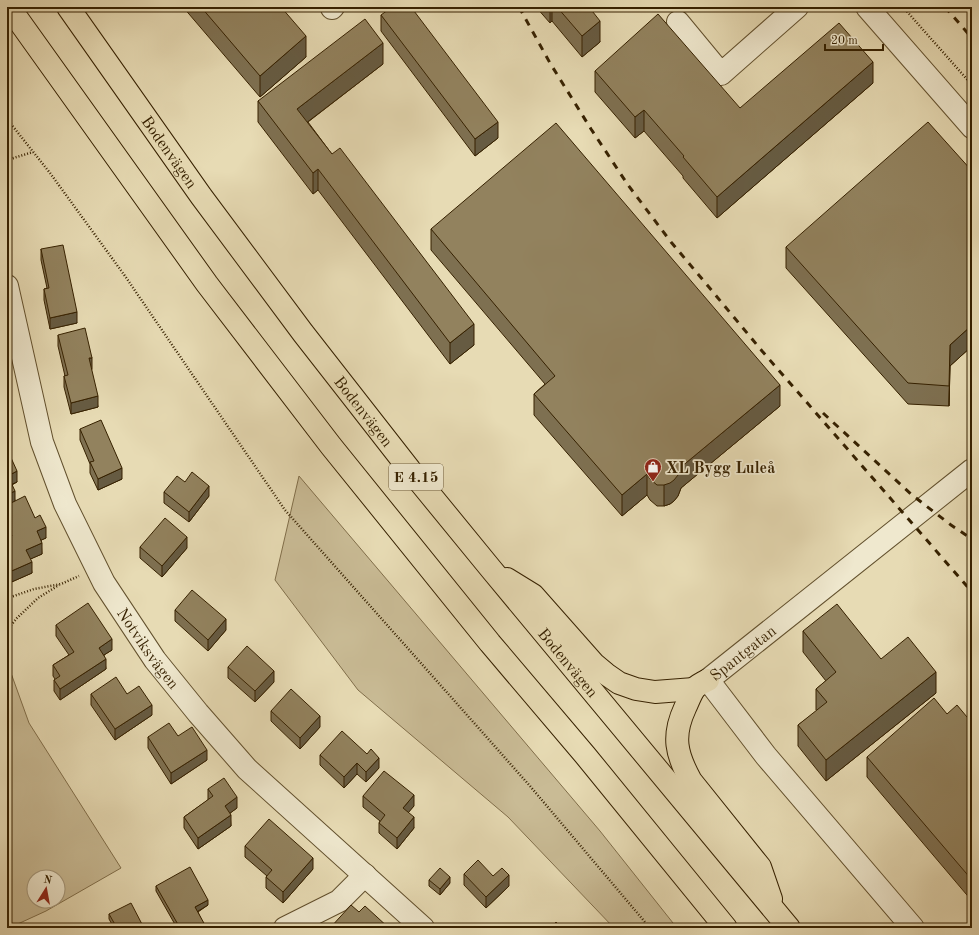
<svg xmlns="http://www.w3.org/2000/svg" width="979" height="935" font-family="'Old Standard TT',serif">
<rect width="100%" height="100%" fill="#e7dbb4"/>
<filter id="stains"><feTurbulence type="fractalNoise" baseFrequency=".005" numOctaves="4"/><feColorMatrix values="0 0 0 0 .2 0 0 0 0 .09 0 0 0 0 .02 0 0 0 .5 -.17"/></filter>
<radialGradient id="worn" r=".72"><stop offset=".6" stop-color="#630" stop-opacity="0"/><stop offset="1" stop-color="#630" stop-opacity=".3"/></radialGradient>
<g fill="#c9bb95" stroke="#806e4a" fill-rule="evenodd">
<path d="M 299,476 L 600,831 L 677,928 L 614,928 L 508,817 L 358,690 L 275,580 Z"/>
<path d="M 7,662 L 29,723 L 121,868 L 46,911 L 9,928 L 7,928 ZM 34,877 L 58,877 L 58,901 L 34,901 Z"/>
</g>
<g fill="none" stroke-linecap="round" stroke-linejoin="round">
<g stroke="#62502d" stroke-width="24">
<g id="minor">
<path d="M 867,7 L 972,127"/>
<path d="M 332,8 L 333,7"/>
<path d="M 678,22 L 721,74 L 797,7"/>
<path id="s1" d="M 7,286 L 42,442 L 65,504 L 104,583 L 155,660 L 198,713 L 247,769 L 423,928"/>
<path d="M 285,928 L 339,901 L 365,875"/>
<path id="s2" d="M 913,928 L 766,756 L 708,680 L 972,470"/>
</g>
</g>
<g stroke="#362100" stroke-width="24">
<g id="major">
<path d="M 9,7 L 207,284 L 331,446 L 490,643 L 585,755 L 726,928"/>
<path id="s3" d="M 68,7 L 201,196 L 303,333 L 410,470 L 491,569 L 789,928"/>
<path d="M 507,579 L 533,595 L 594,664 L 606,674 L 619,683 L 636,689 L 655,692 L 694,689"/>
<path d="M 708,680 C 704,682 698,685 695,688 C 691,693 688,702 685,708 C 672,736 676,754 691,781 L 760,867 L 771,899"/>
</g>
</g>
<g stroke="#362100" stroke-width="2.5" stroke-dasharray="1 2" stroke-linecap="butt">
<path d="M 903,7 L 972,85"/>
<path d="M 7,119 L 50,173 L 125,276 L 285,510 L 530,786 L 650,928"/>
<path d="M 7,160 L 33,152"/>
<path d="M 7,597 L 11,597 L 34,589 L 61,584 L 79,576"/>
<path d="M 7,630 L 17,618 L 38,598 L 59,585"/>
</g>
<use href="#minor" stroke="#efe8ce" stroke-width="22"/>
<use href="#major" stroke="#e7dbb4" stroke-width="22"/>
<g stroke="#362100" stroke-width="3" stroke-dasharray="7 7" stroke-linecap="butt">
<path d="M 519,7 L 550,63 L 591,129 L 628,185 L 671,242 L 708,286 L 762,351 L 972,592"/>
<path d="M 945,7 L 972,38"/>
<path d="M 823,413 L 912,495 L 951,525 L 972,539"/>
</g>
</g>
<g fill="#7e7051" stroke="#362100">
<path d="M 183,7 L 281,7 L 306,57 L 260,97 Z"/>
<path d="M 536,7 L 589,7 L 600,42 L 582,57 L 552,21 L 550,23 Z"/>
<path d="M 381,15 L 498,138 L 475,156 L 381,31 Z"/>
<path d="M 383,64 L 308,122 L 474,345 L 450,364 L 318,190 L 313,194 L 258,122 L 258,101 Z"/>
<path d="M 595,71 L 740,108 L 873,83 L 717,218 L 683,178 L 683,176 L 644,131 L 635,138 L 595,92 Z"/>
<path d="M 972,171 L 972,346 L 950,366 L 949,406 L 908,404 L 786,268 L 786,247 Z"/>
<path d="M 431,229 L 780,406 L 681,488 L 678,496 L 674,501 L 670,504 L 664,506 L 657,506 L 650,500 L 647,495 L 622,516 L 534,415 L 534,394 L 545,384 L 431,250 Z"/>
<path d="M 41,249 L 77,323 L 50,329 L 44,300 L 44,289 L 47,288 L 41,260 Z"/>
<path d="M 58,335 L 92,369 L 91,369 L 98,407 L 71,414 L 64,387 L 64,376 L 65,376 L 58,346 Z"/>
<path d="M 80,429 L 122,479 L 98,490 L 90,473 L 90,464 L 80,440 Z"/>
<path d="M 7,449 L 17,482 L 12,485 L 15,501 L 35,518 L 46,538 L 41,540 L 42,554 L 30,559 L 32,573 L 7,584 Z"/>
<path d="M 185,482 L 209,496 L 189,522 L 164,503 L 164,492 Z"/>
<path d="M 140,547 L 187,548 L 162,577 L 140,558 Z"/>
<path d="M 175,610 L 226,630 L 208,651 L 175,621 Z"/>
<path d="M 56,625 L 112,650 L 104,655 L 106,669 L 60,700 L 54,691 L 54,680 L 55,679 L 53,676 L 53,665 L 69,655 L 56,636 Z"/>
<path d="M 803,631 L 881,659 L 936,693 L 826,781 L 798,746 L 798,725 L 817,711 L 816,710 L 816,689 L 826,681 L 803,652 Z"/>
<path d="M 228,667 L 274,682 L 255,702 L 228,678 Z"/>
<path d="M 91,694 L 127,694 L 152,715 L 115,740 L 91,705 Z"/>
<path d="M 271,711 L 320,727 L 300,749 L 271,721 Z"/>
<path d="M 972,723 L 972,901 L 867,777 L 867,757 Z"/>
<path d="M 178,736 L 207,760 L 171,784 L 148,748 L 148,737 Z"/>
<path d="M 320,755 L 379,768 L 366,782 L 357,774 L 344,788 L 320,765 Z"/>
<path d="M 208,789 L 237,808 L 230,813 L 231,826 L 198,849 L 184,828 L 184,817 L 208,800 Z"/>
<path d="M 363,796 L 414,806 L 408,812 L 414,828 L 397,849 L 379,833 L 379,823 L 380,821 L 363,807 Z"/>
<path d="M 245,846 L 313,869 L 283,903 L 266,888 L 266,877 L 267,876 L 245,857 Z"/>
<path d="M 464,874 L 493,876 L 509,886 L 486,908 L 464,885 Z"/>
<path d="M 429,880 L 450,883 L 440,895 L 429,886 Z"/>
<path d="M 156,886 L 208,905 L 198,912 L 205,928 L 177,928 L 156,891 Z"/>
<path d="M 109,914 L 144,928 L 114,928 L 109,919 Z"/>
</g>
<g fill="#665b42" stroke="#362100">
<path d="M 550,7 L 552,7 L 552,21 L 550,23 Z"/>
<path d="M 600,21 L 600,42 L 582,57 L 582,36 Z"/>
<path d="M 306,36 L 306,57 L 260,97 L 260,76 Z"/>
<path d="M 383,43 L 383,64 L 297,130 L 297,109 Z"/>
<path d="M 873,62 L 873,83 L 717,218 L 717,197 Z"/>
<path d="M 644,110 L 644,131 L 635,138 L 635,117 Z"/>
<path d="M 498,122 L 498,138 L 475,156 L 475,139 Z"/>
<path d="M 318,169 L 318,190 L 313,194 L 313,173 Z"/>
<path d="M 77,312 L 77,323 L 50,329 L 50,318 Z"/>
<path d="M 474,324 L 474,345 L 450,364 L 450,343 Z"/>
<path d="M 972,325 L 972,346 L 950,366 L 949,406 L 950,345 Z"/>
<rect x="89" y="358" width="3" height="11"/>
<path d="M 780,385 L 780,406 L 681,488 L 678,496 L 674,501 L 670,504 L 664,506 L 664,485 L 681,467 Z"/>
<path d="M 98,396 L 98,407 L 71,414 L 71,403 Z"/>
<path d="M 122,468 L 122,479 L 98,490 L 98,479 Z"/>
<path d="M 17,471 L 17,482 L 8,486 L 8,476 Z"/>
<path d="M 647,474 L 647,495 L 622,516 L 622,495 Z"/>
<path d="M 209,486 L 209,496 L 189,522 L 189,512 Z"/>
<path d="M 15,491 L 15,502 L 7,506 L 7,495 Z"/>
<path d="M 46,527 L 46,538 L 37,542 L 37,531 Z"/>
<path d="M 187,537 L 187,548 L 162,577 L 162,566 Z"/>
<path d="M 42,543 L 42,554 L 26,561 L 26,550 Z"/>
<path d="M 32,562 L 32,573 L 7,584 L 7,573 Z"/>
<path d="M 226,619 L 226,630 L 208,651 L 208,640 Z"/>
<path d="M 112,639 L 112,650 L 99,658 L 99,648 Z"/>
<path d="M 106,659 L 106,669 L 60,700 L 60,689 Z"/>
<path d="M 274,671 L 274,682 L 255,702 L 255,691 Z"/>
<path d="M 936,672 L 936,693 L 826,781 L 826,760 Z"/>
<path d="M 152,705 L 152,715 L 115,740 L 115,729 Z"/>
<path d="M 320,716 L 320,727 L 300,749 L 300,738 Z"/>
<path d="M 207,750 L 207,760 L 171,784 L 171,773 Z"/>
<path d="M 379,758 L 379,768 L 366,782 L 366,772 Z"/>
<path d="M 357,763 L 357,774 L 344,788 L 344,777 Z"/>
<path d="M 414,795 L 414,806 L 403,819 L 403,808 Z"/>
<path d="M 237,797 L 237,808 L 225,817 L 225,806 Z"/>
<path d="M 231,815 L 231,826 L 198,849 L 198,838 Z"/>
<path d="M 414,817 L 414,828 L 397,849 L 397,838 Z"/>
<path d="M 313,858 L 313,869 L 283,903 L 283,892 Z"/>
<path d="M 509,875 L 509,886 L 486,908 L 486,897 Z"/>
<path d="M 450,877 L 450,883 L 440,895 L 440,889 Z"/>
<path d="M 208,900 L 208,905 L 195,913 L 195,907 Z"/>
</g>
<g fill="#92825e" stroke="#362100">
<path d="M 201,7 L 281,7 L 306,36 L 260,76 Z"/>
<path d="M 392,7 L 411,7 L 498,122 L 475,139 L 381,15 Z"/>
<path d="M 557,7 L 589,7 L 600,21 L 582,36 Z"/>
<path d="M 658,14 L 740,108 L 839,23 L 873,62 L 717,197 L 683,157 L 684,156 L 644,110 L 635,117 L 595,71 Z"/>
<path d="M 365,19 L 383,43 L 297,109 L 332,154 L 340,148 L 474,324 L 450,343 L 318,169 L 313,173 L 258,101 Z"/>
<path d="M 928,122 L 972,171 L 972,325 L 950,345 L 949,386 L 908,383 L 786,247 Z"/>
<path d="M 556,123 L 780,385 L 681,467 L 678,475 L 674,480 L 670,483 L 664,485 L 657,485 L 650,479 L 647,474 L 622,495 L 534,394 L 555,376 L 431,229 Z"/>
<path d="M 63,245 L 77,312 L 50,318 L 44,289 L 49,288 L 41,249 Z"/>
<path d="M 85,328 L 92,358 L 89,358 L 98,396 L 71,403 L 64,376 L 68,375 L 58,335 Z"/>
<path d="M 101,420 L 122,468 L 98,479 L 90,462 L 94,461 L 80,429 Z"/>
<path d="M 7,449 L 17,471 L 8,476 L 15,491 L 7,495 Z"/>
<path d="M 192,472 L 209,486 L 189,512 L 164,492 L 177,476 L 185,482 Z"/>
<path d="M 25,496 L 35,518 L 40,515 L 46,527 L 37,531 L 42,543 L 26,550 L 32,562 L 7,573 L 7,538 L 12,536 L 11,534 L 9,535 L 7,531 L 7,505 Z"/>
<path d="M 165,518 L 187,537 L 162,566 L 140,547 Z"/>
<path d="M 192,590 L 226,619 L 208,640 L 175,610 Z"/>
<path d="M 88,603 L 112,639 L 99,648 L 106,659 L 60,689 L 54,680 L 60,676 L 53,665 L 74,652 L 56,625 Z"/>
<path d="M 837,604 L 881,659 L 908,637 L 936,672 L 826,760 L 798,725 L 827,702 L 816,689 L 836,672 L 803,631 Z"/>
<path d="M 247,646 L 274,671 L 255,691 L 228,667 Z"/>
<path d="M 116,677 L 127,694 L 139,686 L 152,705 L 115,729 L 91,694 Z"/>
<path d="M 291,689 L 320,716 L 300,738 L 271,711 Z"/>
<path d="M 934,698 L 947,714 L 957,705 L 972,723 L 972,880 L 867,757 Z"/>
<path d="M 169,723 L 178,736 L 192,727 L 207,750 L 171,773 L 148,737 Z"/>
<path d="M 342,731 L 367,754 L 371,749 L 379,758 L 366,772 L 357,763 L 344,777 L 320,755 Z"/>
<path d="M 384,771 L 414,795 L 403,808 L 414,817 L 397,838 L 379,823 L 385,815 L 363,796 Z"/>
<path d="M 224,778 L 237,797 L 225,806 L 231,815 L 198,838 L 184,817 L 213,796 L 208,789 Z"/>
<path d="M 269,819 L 313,858 L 283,892 L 266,877 L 272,870 L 245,846 Z"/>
<path d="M 478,860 L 493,876 L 502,868 L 509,875 L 486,897 L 464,874 Z"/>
<path d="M 190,867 L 208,900 L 195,907 L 205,925 L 201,928 L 180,928 L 156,886 Z"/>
<path d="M 440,868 L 450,877 L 440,889 L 429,880 Z"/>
<path d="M 131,903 L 144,928 L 117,928 L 109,914 Z"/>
<path d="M 351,905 L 359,912 L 365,906 L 389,928 L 330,928 Z"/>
<path d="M 556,922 L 562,928 L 550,928 Z"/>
</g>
<defs>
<g id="shop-pin" transform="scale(0.9)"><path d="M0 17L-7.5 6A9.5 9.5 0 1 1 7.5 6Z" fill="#8f2418" stroke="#efe8ce"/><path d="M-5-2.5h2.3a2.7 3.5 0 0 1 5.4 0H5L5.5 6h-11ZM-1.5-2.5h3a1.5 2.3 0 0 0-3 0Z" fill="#fff"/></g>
</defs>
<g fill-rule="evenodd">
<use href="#shop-pin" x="653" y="467"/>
</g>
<g text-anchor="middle" stroke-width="3.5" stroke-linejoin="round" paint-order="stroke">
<rect fill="#efe8ce" stroke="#6e5d3e" stroke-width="1" x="389" y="464" width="54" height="26" rx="3"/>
<g font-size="15" font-weight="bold" fill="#362100">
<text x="416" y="482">E 4.15</text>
</g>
<g font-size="16" fill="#362100" stroke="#efe8ce">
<text dy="6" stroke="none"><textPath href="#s3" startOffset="177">Bodenvägen</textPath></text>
<text dy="6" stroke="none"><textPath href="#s3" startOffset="501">Bodenvägen</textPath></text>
<text dy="6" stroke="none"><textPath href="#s1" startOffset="393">Notviksvägen</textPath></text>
<text dy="6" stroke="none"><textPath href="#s2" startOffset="366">Spantgatan</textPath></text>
<text dy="6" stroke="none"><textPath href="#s3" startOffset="825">Bodenvägen</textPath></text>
</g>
<g font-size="16" font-weight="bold" fill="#362100" stroke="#efe8ce" text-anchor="start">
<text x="666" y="473">XL Bygg Luleå</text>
</g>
</g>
<rect width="979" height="935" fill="none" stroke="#e7dbb4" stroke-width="24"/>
<rect x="8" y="8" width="963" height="919" fill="none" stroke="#362100" stroke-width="2"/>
<rect x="12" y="12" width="955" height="911" fill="none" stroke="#362100"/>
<g transform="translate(46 889) rotate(11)"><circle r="19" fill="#efe8ce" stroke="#a5987c"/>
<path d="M0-3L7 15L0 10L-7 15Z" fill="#8f2418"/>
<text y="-6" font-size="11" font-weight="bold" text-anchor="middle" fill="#362100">N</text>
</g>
<path d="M825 44v6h58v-6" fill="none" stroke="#362100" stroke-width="2"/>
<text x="831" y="44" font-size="12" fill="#362100" stroke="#efe8ce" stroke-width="3" paint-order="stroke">20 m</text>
<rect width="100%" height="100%" filter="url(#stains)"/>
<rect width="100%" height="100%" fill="url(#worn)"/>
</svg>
